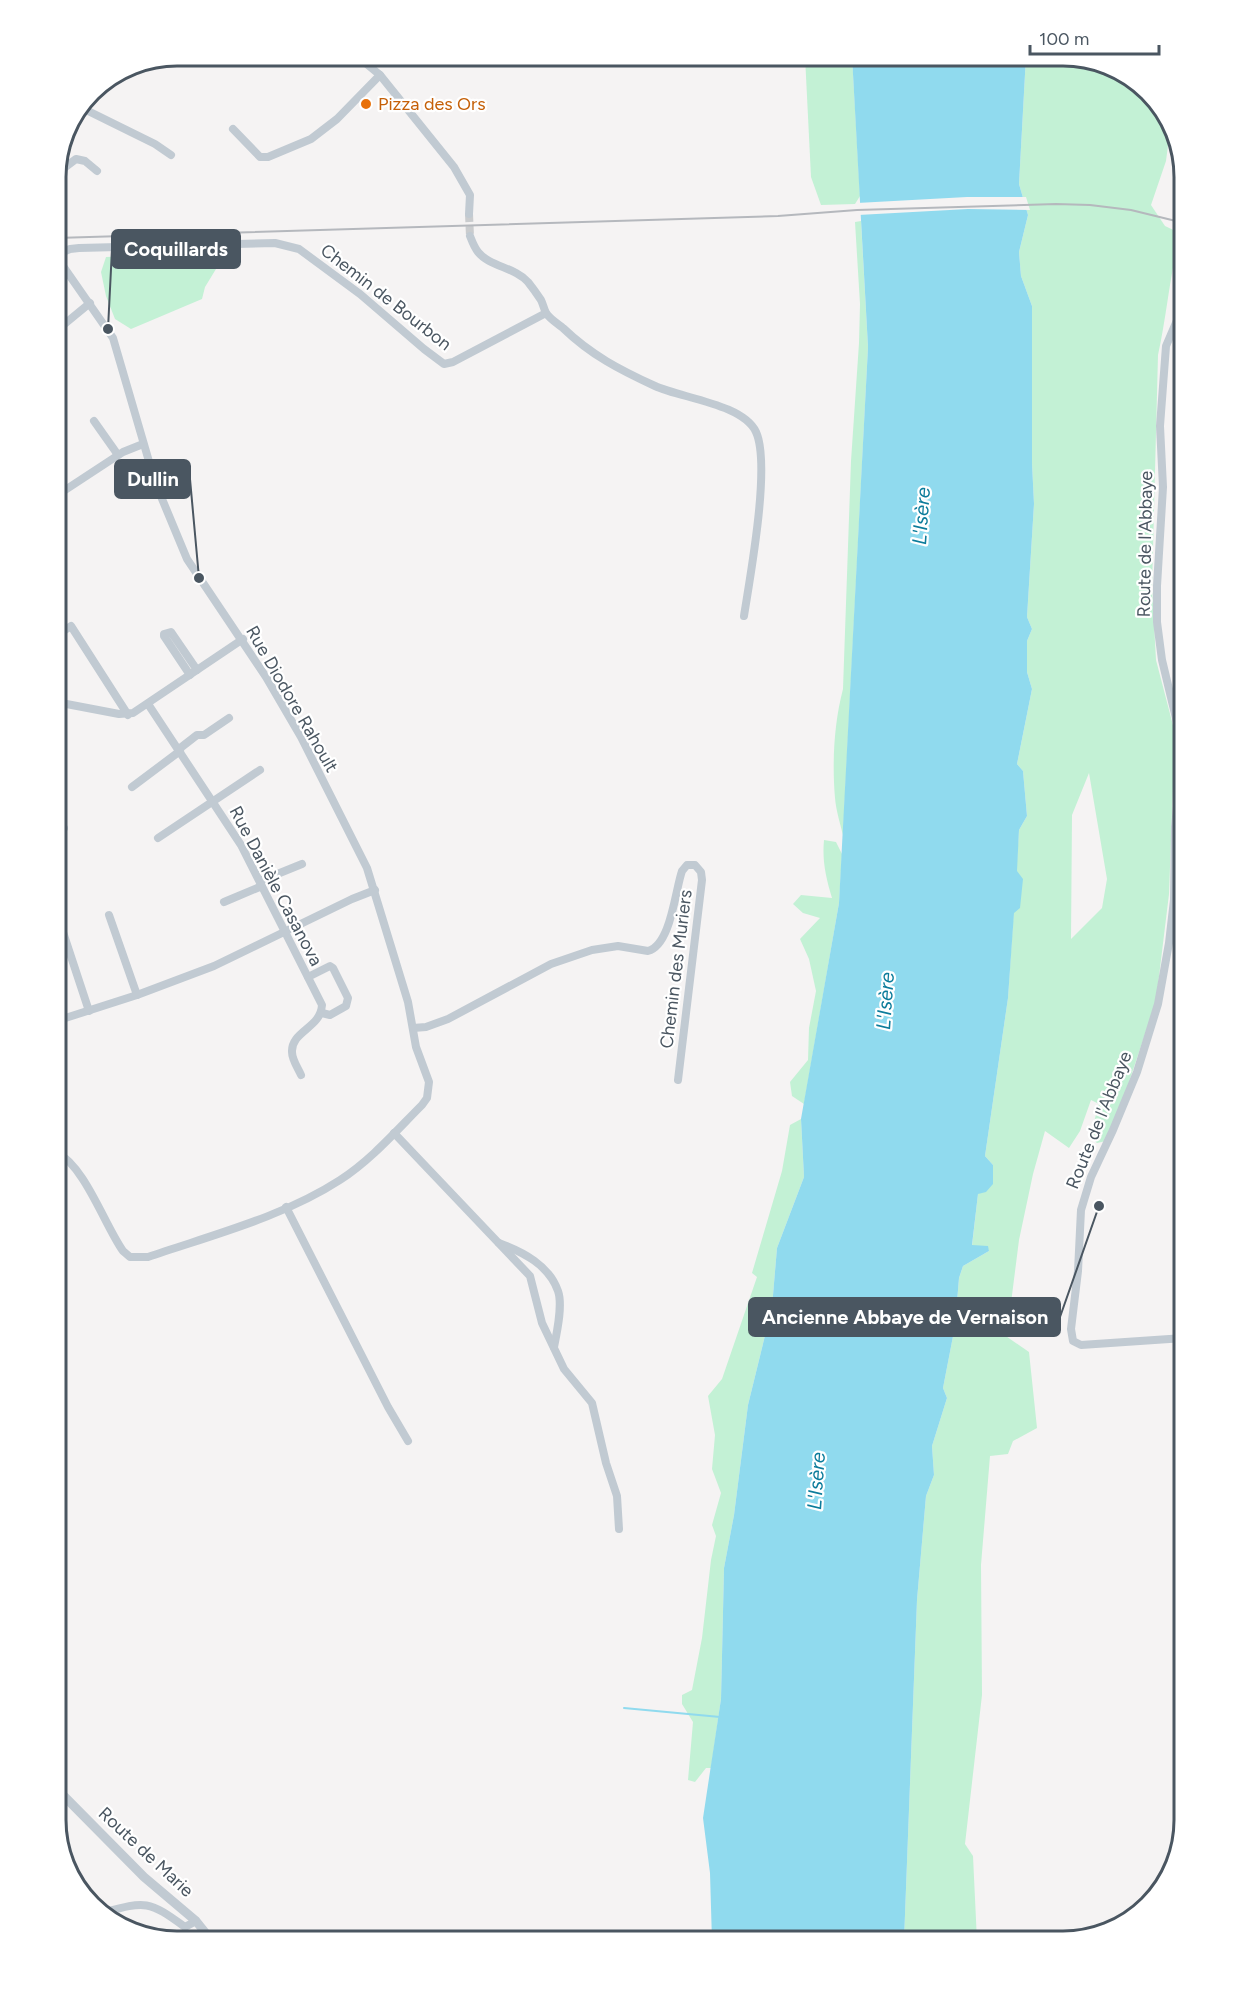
<svg xmlns="http://www.w3.org/2000/svg" width="1240" height="1997" font-family="Figtree,sans-serif">
<rect width="100%" height="100%" fill="#f5f3f3"/>
<g fill="#c3f1d5" fill-rule="evenodd">
<path d="M 805,56 L 852,56 L 860,196 L 855,204 L 821,205 L 811,177 Z"/>
<path d="M 1026,56 L 1071,56 L 1130,76 L 1171,122 L 1166,161 L 1151,205 L 1165,226 L 1184,235 L 1184,251 L 1177,248 C 1169,283 1166,319 1158,355 L 1152,588 L 1156,660 L 1175,733 L 1169,894 L 1156,1001 L 1113,1130 L 1106,1141 L 1097,1143 L 1090,1136 L 1099,1104 L 1091,1100 L 1080,1131 L 1069,1148 L 1045,1131 L 1033,1174 L 1019,1240 L 1011,1303 L 1000,1332 L 1029,1352 L 1037,1428 L 1013,1441 L 1008,1454 L 990,1456 L 981,1565 L 982,1695 L 965,1844 L 973,1856 L 977,1941 L 904,1941 L 917,1600 L 926,1496 L 934,1475 L 932,1446 L 947,1398 L 943,1388 L 955,1326 L 959,1278 L 963,1266 L 989,1251 L 987,1246 L 972,1246 L 978,1194 L 993,1165 L 985,1156 L 1008,998 L 1019,830 L 1027,816 L 1023,771 L 1017,764 L 1032,689 L 1027,672 L 1027,641 L 1032,629 L 1027,617 L 1034,504 L 1032,463 L 1032,306 L 1021,276 L 1019,252 L 1028,215 L 1019,184 ZM 1089,773 L 1107,879 L 1102,908 L 1071,939 L 1072,815 Z"/>
<path d="M 861,221 L 868,347 L 843,835 C 840,823 836,810 835,798 C 832,763 834,723 843,689 L 851,461 L 859,343 L 860,304 L 855,222 Z"/>
<path d="M 214,253 L 216,269 L 205,287 L 202,299 L 131,329 L 115,319 L 106,296 L 101,272 L 106,257 Z"/>
<path d="M 824,840 L 836,842 L 842,854 L 839,903 L 804,1104 L 792,1096 L 790,1082 L 808,1060 L 809,1028 L 816,991 L 809,959 L 800,939 L 820,918 L 803,913 L 793,904 L 801,895 L 832,898 C 826,878 822,861 824,840 Z"/>
<path d="M 801,1119 L 804,1177 L 777,1248 L 772,1307 L 748,1405 L 734,1515 L 724,1568 L 721,1699 L 711,1768 L 706,1768 L 695,1782 L 688,1780 L 693,1722 L 682,1704 L 682,1695 L 692,1690 L 702,1638 L 711,1560 L 716,1536 L 712,1525 L 721,1493 L 712,1469 L 715,1435 L 708,1396 L 722,1379 L 757,1277 L 752,1273 L 782,1171 L 790,1125 Z"/>
</g>
<path fill="#90daee" d="M 852,56 L 1026,56 L 1019,184 L 1028,215 L 1019,252 L 1021,276 L 1032,306 L 1032,463 L 1034,504 L 1027,617 L 1032,629 L 1027,641 L 1027,672 L 1032,689 L 1017,764 L 1023,771 L 1027,816 L 1019,830 L 1017,871 L 1023,879 L 1020,908 L 1014,913 L 1008,998 L 985,1156 L 993,1165 L 993,1184 L 986,1192 L 978,1194 L 972,1245 L 988,1246 L 989,1251 L 963,1266 L 959,1278 L 955,1326 L 943,1388 L 947,1398 L 932,1446 L 934,1475 L 926,1496 L 917,1600 L 904,1941 L 712,1941 L 710,1873 L 703,1818 L 721,1699 L 724,1568 L 734,1515 L 748,1405 L 772,1307 L 777,1248 L 804,1177 L 801,1119 L 839,903 L 868,347 Z"/>
<path fill="#f5f3f3" d="M 967,197 L 1026,197 L 1030,210 L 968,209 L 858,215 L 857,203 Z"/>
<g fill="none" stroke-linecap="round" stroke-linejoin="round">
<path stroke="#90daee" stroke-width="2" d="M 624,1708 L 720,1717"/>
<path stroke="#caccce" stroke-width="8" stroke-dasharray="8 4" stroke-linecap="butt" d="M 469,214 L 470,236"/>
<g stroke="#c1cad2" stroke-width="8">
<path d="M 357,56 L 380,75 L 454,167 L 470,195 L 469,214"/>
<path d="M 80,107 L 155,144 L 171,155"/>
<path d="M 233,129 L 260,157 L 268,157 L 311,139 L 337,119 L 380,75"/>
<path d="M 56,174 L 76,159 L 85,161 L 97,171"/>
<path d="M 470,236 C 472,241 474,247 478,252 C 490,267 515,267 528,282 C 532,287 537,294 541,300 C 543,304 544,309 546,313 C 550,319 558,324 563,328 C 591,355 620,370 655,386 C 681,398 743,404 756,432 C 771,465 750,577 744,616"/>
<path d="M 56,255 L 70,249 L 79,248 L 275,243 L 299,249 L 360,294 L 424,349 L 444,364 L 453,362 L 546,313"/>
<path d="M 56,331 L 90,303"/>
<path d="M 94,421 L 118,455"/>
<path d="M 56,496 L 123,452 L 143,444"/>
<path d="M 56,636 L 71,626 L 128,715"/>
<path d="M 190,675 L 164,636 L 164,634 L 171,632 L 197,670"/>
<path d="M 56,702 L 119,714 L 133,713 L 243,639"/>
<path d="M 148,704 L 241,845 L 322,1005 C 321,1028 291,1031 292,1052 C 292,1060 298,1068 301,1075"/>
<path d="M 179,749 L 197,735 L 204,735 L 229,718"/>
<path d="M 132,787 L 180,751"/>
<path d="M 56,830 L 64,828"/>
<path d="M 158,838 L 260,770"/>
<path d="M 260,881 L 302,864"/>
<path d="M 224,902 L 262,886"/>
<path d="M 56,911 L 89,1011"/>
<path d="M 109,915 L 137,995"/>
<path d="M 308,977 L 330,966 L 333,968 L 348,998 L 346,1006 L 330,1015 L 322,1013"/>
<path d="M 56,1021 L 137,995 L 214,966 L 352,899 L 375,890"/>
<path d="M 413,1028 L 426,1027 L 448,1019 L 551,964 L 592,950 L 618,946 L 648,951 C 671,945 675,891 682,871 L 687,865 L 695,865 L 701,872 L 702,880 L 678,1080"/>
<path d="M 394,1133 L 530,1276 L 542,1323 L 564,1369 L 592,1403 L 606,1463 L 617,1496 L 619,1529"/>
<path d="M 56,1152 C 85,1166 104,1224 123,1251 L 130,1257 L 148,1257 C 212,1235 283,1217 340,1180 C 371,1160 396,1131 422,1105 L 427,1098 L 429,1082 L 416,1047 L 408,1002 L 367,868 L 301,737 L 266,677 L 187,559 L 155,482 L 113,338 L 56,256"/>
<path d="M 286,1207 L 388,1407 L 408,1441"/>
<path d="M 499,1243 C 523,1252 549,1265 558,1291 C 563,1305 557,1332 554,1347"/>
<path d="M 1184,1338 L 1081,1345 L 1073,1341 L 1071,1329 L 1078,1271 L 1081,1210 L 1091,1177 L 1113,1130 L 1137,1072 L 1158,1004 L 1169,943 L 1174,900 L 1175,827 L 1182,756 L 1181,739 L 1162,660 L 1157,622 L 1157,586 L 1163,487 L 1160,426 L 1166,346 L 1184,304"/>
<path d="M 102,1913 C 146,1901 148,1900 185,1927 L 196,1921"/>
</g>
<path stroke="#c1cad2" stroke-width="9" d="M 56,1788 L 144,1877 L 196,1921 L 212,1941"/>
<path stroke="#b5b8bd" stroke-width="2" d="M 56,238 L 778,216 L 857,210 L 1056,204 L 1090,205 L 1131,210 L 1184,223"/>
</g>
<circle fill="#e8710a" stroke="#fff" stroke-width="2" cx="366" cy="104" r="6"/>
<g text-anchor="middle" stroke-width="4.5" stroke-linejoin="round" paint-order="stroke">
<g font-size="18" fill="#c56008" stroke="#fff" text-anchor="start">
<text x="378" y="110">Pizza des Ors</text>
</g>
<g font-size="18" fill="#4a5661" stroke="#fff">
<text transform="translate(386 297) rotate(38)" y="6">Chemin de Bourbon</text>
<text transform="translate(1145 544) rotate(-89)" y="6">Route de l'Abbaye</text>
<text transform="translate(292 699) rotate(60)" y="6">Rue Diodore Rahoult</text>
<text transform="translate(276 886) rotate(62)" y="6">Rue Danièle Casanova</text>
<text transform="translate(676 969) rotate(-83)" y="6">Chemin des Muriers</text>
<text transform="translate(1099 1120) rotate(-68)" y="6">Route de l'Abbaye</text>
<text transform="translate(146 1852) rotate(43)" y="6">Route de Marie</text>
</g>
<g font-size="20" font-style="italic" fill="#0c7c9b" stroke="#fff">
<text transform="translate(921 516) rotate(-86)" y="7">L'Isère</text>
<text transform="translate(885 1001) rotate(-86)" y="7">L'Isère</text>
<text transform="translate(816 1481) rotate(-86)" y="7">L'Isère</text>
</g>
</g>
<path d="M0 0H1240V1997H0ZM177 66H1063A111 111 0 0 1 1174 177V1820A111 111 0 0 1 1063 1931H177A111 111 0 0 1 66 1820V177A111 111 0 0 1 177 66Z" fill="#fff" fill-rule="evenodd"/>
<path fill="none" stroke="#4a5661" stroke-width="3" d="M177 66H1063A111 111 0 0 1 1174 177V1820A111 111 0 0 1 1063 1931H177A111 111 0 0 1 66 1820V177A111 111 0 0 1 177 66Z"/>
<path fill="none" stroke="#4a5661" stroke-width="2" d="M108 329L112 249M199 578L190 479M1099 1206L1060 1317"/>
<g fill="#4a5661" stroke="#fff" stroke-width="2">
<circle cx="108" cy="329" r="6"/>
<circle cx="199" cy="578" r="6"/>
<circle cx="1099" cy="1206" r="6"/>
</g>
<g fill="#4a5661" stroke="#4a5661" stroke-width="2">
<rect x="112" y="230" width="128" height="38" rx="6"/>
<rect x="115" y="460" width="75" height="38" rx="6"/>
<rect x="749" y="1298" width="311" height="38" rx="6"/>
</g>
<g font-size="20" text-anchor="middle" font-weight="bold" fill="#fff">
<text x="176" y="256">Coquillards</text>
<text x="153" y="486">Dullin</text>
<text x="905" y="1324">Ancienne Abbaye de Vernaison</text>
</g>
<path d="M1030 45v9h129v-9" fill="none" stroke="#4a5661" stroke-width="3"/>
<text x="1039" y="45" font-size="18" fill="#4a5661" stroke="#ffffff" stroke-width="4.5" paint-order="stroke">100 m</text>
</svg>
